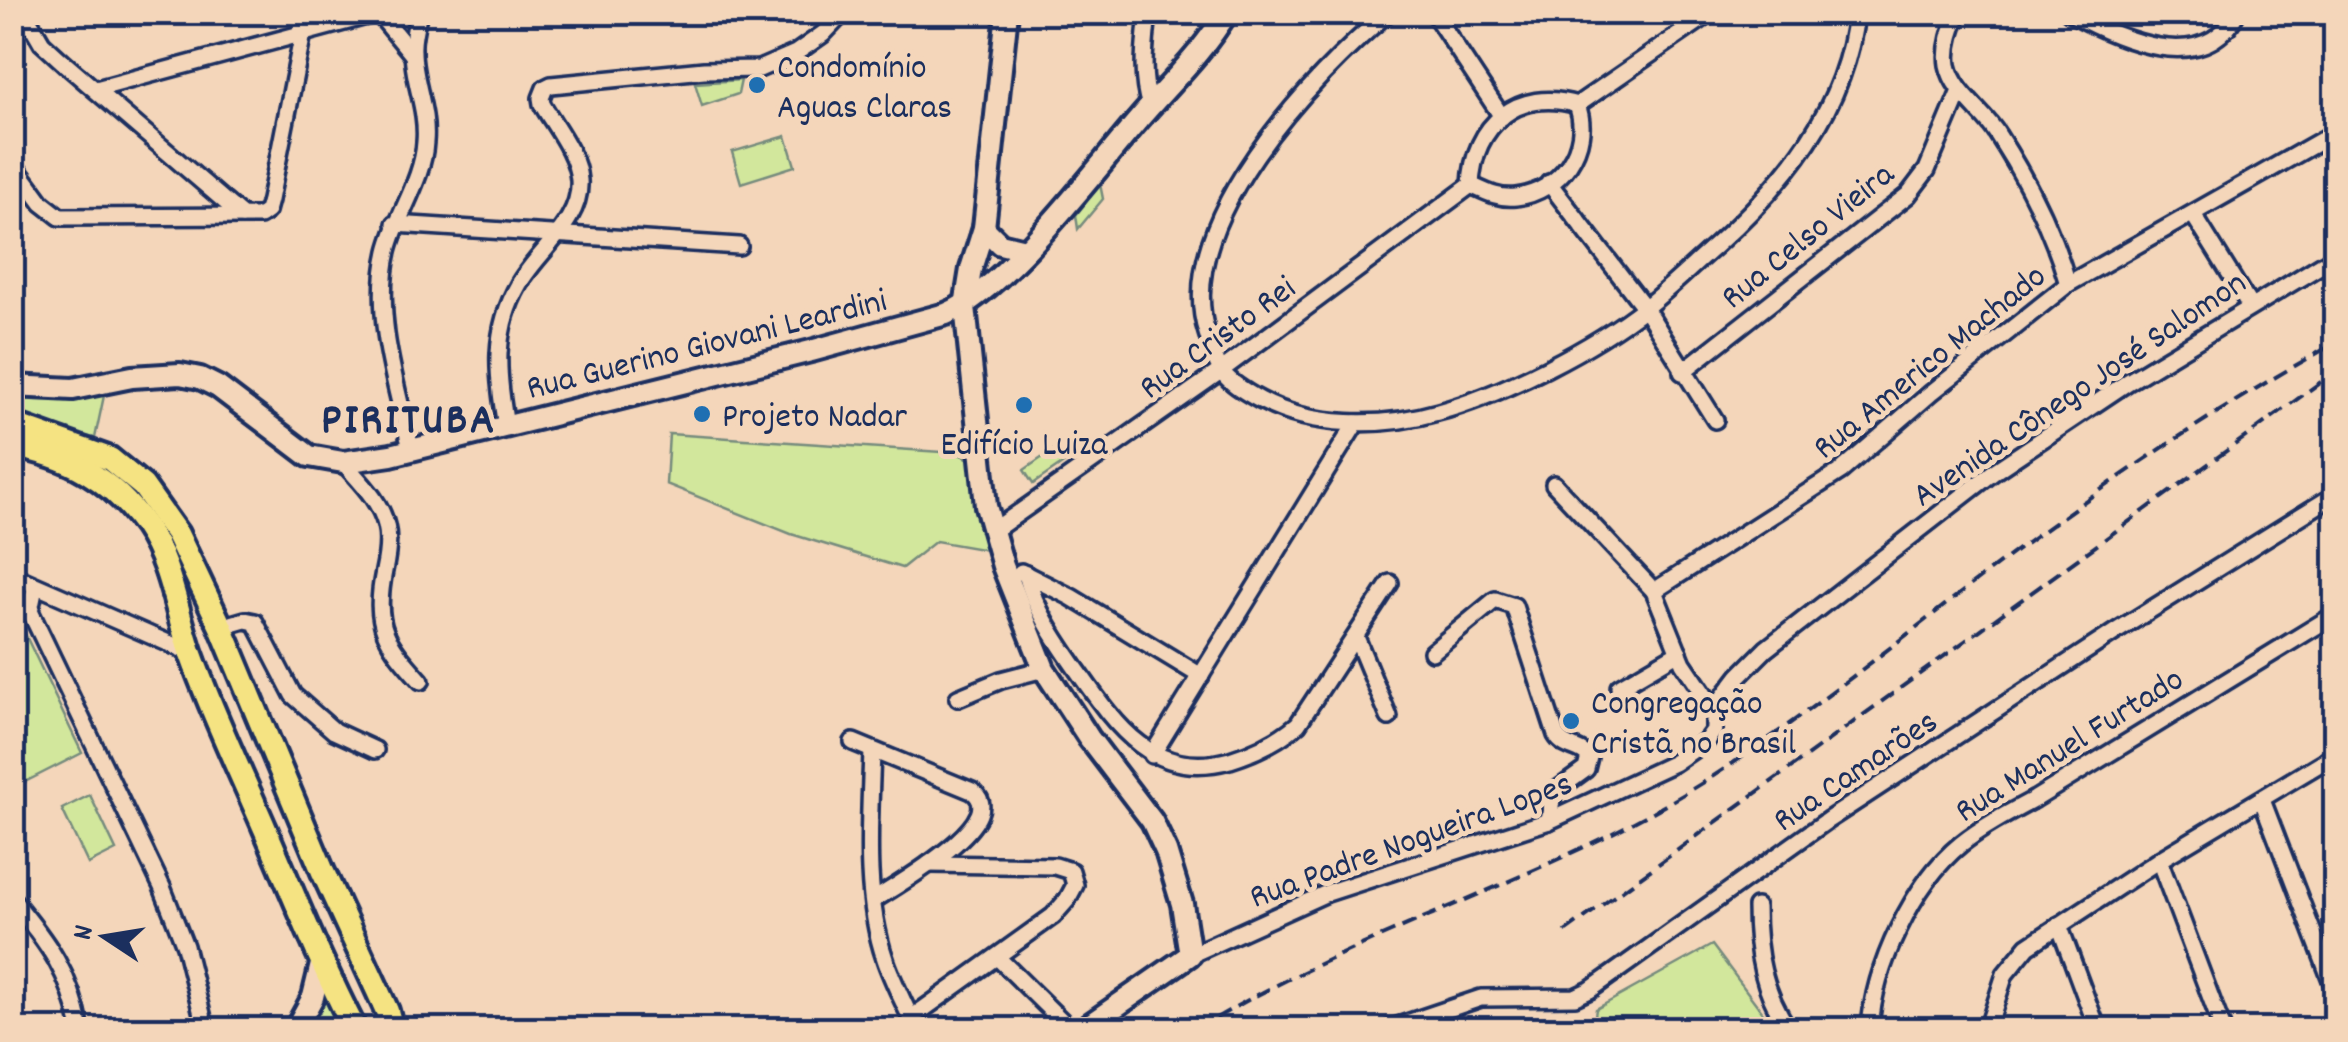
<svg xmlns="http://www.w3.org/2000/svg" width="2348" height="1042" font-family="Dekko,sans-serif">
<rect width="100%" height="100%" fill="#f4d6ba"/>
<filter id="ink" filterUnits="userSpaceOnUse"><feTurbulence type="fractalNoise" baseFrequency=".01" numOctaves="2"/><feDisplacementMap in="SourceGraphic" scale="20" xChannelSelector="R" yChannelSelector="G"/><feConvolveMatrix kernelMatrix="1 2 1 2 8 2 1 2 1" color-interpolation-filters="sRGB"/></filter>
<g filter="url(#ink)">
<g fill="#d2e79c" stroke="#768b7d" stroke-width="2.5">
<path d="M 741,80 L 738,94 L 702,106 L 695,83 Z"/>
<path d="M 786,136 L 795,166 L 741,183 L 732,152 Z"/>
<path d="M 1100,184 L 1103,199 L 1078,229 L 1076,215 Z"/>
<path d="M 105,391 L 95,438 L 22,424 L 19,399 L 30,392 Z"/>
<path d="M 669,434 L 957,453 L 970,459 L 987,550 L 936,541 L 902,568 L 791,534 L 666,484 Z"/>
<path d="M 1056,448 L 1065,462 L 1033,484 L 1024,470 Z"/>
<path d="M 13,609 L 82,753 L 13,788 L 12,788 Z"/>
<path d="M 90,795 L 116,850 L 88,864 L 62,809 Z"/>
<path d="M 1712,945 L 1775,1029 L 1593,1029 L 1596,1009 Z"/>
<path d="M 321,984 L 351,1029 L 301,1030 Z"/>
</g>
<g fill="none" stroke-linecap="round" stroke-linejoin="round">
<g stroke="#1b2f5e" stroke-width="22">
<g id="street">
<path d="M 24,12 L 42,43 L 65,64 L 242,216"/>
<path d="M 1148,12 C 1145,44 1140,75 1150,106"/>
<path d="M 1389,12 C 1312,76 1172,223 1207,333 C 1219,373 1222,379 1260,400 C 1312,428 1382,428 1438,412 C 1502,395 1594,348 1647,306 C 1670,288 1692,266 1715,246 C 1784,184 1847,108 1856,12"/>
<path d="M 1433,12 L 1502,117"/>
<path d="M 1959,12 C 1952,28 1945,47 1948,65 C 1954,94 1984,111 1998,135 C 2027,180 2053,232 2068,284"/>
<path d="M 2069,12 C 2116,38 2205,79 2237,12"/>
<path d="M 379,14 L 412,54"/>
<path d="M 96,89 L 382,12"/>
<path d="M 1577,105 L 1712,12"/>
<path d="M 12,162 L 42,203 L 60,217 L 260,216 L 267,211 L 270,200 L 303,33 L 298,12"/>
<path d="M 1549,183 L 1645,308 L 1715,420"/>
<path d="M 1471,185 C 1486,192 1499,199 1516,197 C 1560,192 1593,146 1577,105"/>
<path d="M 1471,185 C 1473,125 1518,87 1577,105"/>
<path d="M 2193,214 L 2250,306"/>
<path d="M 395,224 L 739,246"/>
<path d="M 1682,372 L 1908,195 L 1927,170 L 1960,91"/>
<path d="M 506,426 C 497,375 492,331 519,284 C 538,250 582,222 579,180 C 577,153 555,127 542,104 L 541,98 L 545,88 L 551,85 L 704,70 L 759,69 L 796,53 L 823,34 L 844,12"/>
<path d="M 411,449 C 397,387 373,315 388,251 C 397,214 423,180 425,142 C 428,110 413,81 413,51 C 412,38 416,25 419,12"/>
<path d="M 343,462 C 359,481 380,500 386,525 C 390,540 387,557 384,571 C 373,626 386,642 421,681"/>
<path d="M 1554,484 L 1654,591 L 1683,663 L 1714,709"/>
<path d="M 993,531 L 1219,372 L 1471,185"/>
<path d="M 1021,572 L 1071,597 L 1201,676"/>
<path d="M 1026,574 C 1035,609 1056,640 1077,670 C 1116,726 1153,781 1230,760 C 1256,752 1277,742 1298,724 L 1390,583"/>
<path d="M 12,575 L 191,653"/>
<path d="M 35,587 L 30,611 L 162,887 L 185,946 L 206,1030"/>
<path d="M 1654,591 L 1841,471 L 1931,393 L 2068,284 L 2336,132"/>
<path d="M 221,627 L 245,620 L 255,622 L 293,695 L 334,731 L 375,750"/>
<path d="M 1356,637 L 1389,717"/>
<path d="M 1432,652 L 1495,600 L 1514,606 L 1556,735 C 1564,749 1579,746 1589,757 L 1586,769 L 1553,793 L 1549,821"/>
<path d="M 1619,687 L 1679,652"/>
<path d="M 958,698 L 1001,680 L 1044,669"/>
<path d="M 853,742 L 972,791 C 1014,819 895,886 874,900"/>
<path d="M 872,751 C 870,818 863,895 885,959 C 893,983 906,1006 916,1030"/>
<path d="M 1152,755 L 1356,423"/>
<path d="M 2262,800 L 2336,993"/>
<path d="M 2159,860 L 2223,1030"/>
<path d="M 12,899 C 48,944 70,971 81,1030"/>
<path d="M 1756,907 C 1756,953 1763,991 1789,1030"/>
<path d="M 2059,925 L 2098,1030"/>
<path d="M 1190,955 L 1327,893 L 1549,821 L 1674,763 L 1706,741 L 1714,730 L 1714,709 L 1739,676 L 1766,649 L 1995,471 L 2128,382 L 2336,256"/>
<path d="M 998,958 L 1071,1030"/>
<path d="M 911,1018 L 1053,916 L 1067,900 L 1075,885 L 1071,871 L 1055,866 L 929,864"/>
<path d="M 1386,1030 L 1481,998 L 1575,997 L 1590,990 L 1828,820 L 2115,632 L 2336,494"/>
<path d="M 1870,1030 C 1873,968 1913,883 1961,844 C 1984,826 2009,813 2035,799 L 2336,614"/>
<path d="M 1987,1030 L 2005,974 L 2028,946 L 2159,860 L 2336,754"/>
</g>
</g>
<g stroke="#1b2f5e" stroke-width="28">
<g id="secondary">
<path d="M 1007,12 L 984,228 L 971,269 L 965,306 L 986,506 L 1003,566 L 1044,669 L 1089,738 L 1152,821 L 1166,851 L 1182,904 L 1190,955 L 1082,1030"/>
<path d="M 984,228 L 1000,244 L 1025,250"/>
<path d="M 12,386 L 73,389 L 132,377 L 180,374 L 200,378 L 218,387 L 309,456 L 343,462 L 391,455 L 811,351 L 946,314 C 1006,289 1094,171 1139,119 C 1169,84 1203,52 1227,12"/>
<path d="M 295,1030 L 313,997 L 321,964"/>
</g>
</g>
<g stroke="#1b2f5e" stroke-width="30">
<g id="primary">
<path d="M 12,388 L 12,412"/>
<path d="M 12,424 L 110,459 L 143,486 L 177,534 L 221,627 L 323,872 L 387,1011 L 392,1030"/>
<path d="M 12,446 C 68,455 112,479 145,526 C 171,564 176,611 191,654 C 212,713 240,771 265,829 C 294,896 321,964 355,1030"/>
</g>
</g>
<use href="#street" stroke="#f4d6ba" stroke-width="15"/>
<use href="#secondary" stroke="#f4d6ba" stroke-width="20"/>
<use href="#primary" stroke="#f5e382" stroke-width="22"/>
<g stroke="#1b2f5e" stroke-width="4" stroke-dasharray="15 8" stroke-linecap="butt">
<path d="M 1565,932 L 2336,371"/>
<path d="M 1196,1030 C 1357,931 1544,882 1704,782 C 1808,716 1903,636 2001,562 C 2107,483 2219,406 2336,343"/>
</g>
</g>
</g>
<g fill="#1f6fb2" stroke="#f4d6ba" stroke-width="4">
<circle cx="757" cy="85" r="10"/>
<circle cx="1024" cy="405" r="10"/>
<circle cx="702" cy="414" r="10"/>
<circle cx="1571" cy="721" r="10"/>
</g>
<g text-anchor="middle" stroke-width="10" stroke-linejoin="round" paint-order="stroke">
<g font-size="35" fill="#1b2f5e" stroke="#f4d6ba" text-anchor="start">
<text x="777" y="77">Condomínio<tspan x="777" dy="40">Aguas Claras</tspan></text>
<text x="722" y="426">Projeto Nadar</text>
<text x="1024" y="454" text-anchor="middle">Edifício Luiza</text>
<text x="1591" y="713">Congregação<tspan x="1591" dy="40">Cristã no Brasil</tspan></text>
</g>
<g font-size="35" fill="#1b2f5e" stroke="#f4d6ba">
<text transform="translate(1806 234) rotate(-39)" y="12">Rua Celso Vieira</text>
<text transform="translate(1216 336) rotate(-36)" y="12">Rua Cristo Rei</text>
<text transform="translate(706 342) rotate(-14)" y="12">Rua Guerino Giovani Leardini</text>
<text transform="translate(1928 360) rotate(-39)" y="12">Rua Americo Machado</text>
<text transform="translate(2078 387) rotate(-34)" y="12">Avenida Cônego José Salomon</text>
<text transform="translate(2068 743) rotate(-32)" y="12">Rua Manuel Furtado</text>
<text transform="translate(1854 769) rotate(-34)" y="12">Rua Camarões</text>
<text transform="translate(1410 838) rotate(-20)" y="12">Rua Padre Nogueira Lopes</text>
</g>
<g font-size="45" font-weight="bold" letter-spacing="2.5" fill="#1b2f5e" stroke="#f4d6ba">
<text x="409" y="432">PIRITUBA</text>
</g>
</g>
<rect width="2348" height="1042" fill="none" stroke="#f4d6ba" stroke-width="50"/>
<rect x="25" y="25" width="2298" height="992" fill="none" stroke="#1b2f5e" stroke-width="4" filter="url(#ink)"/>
<g transform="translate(105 937) rotate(282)" stroke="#f4d6ba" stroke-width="8" paint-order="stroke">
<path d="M0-8L18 38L0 25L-18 38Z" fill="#1b2f5e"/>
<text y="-15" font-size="28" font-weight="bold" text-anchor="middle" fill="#1b2f5e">N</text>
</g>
</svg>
